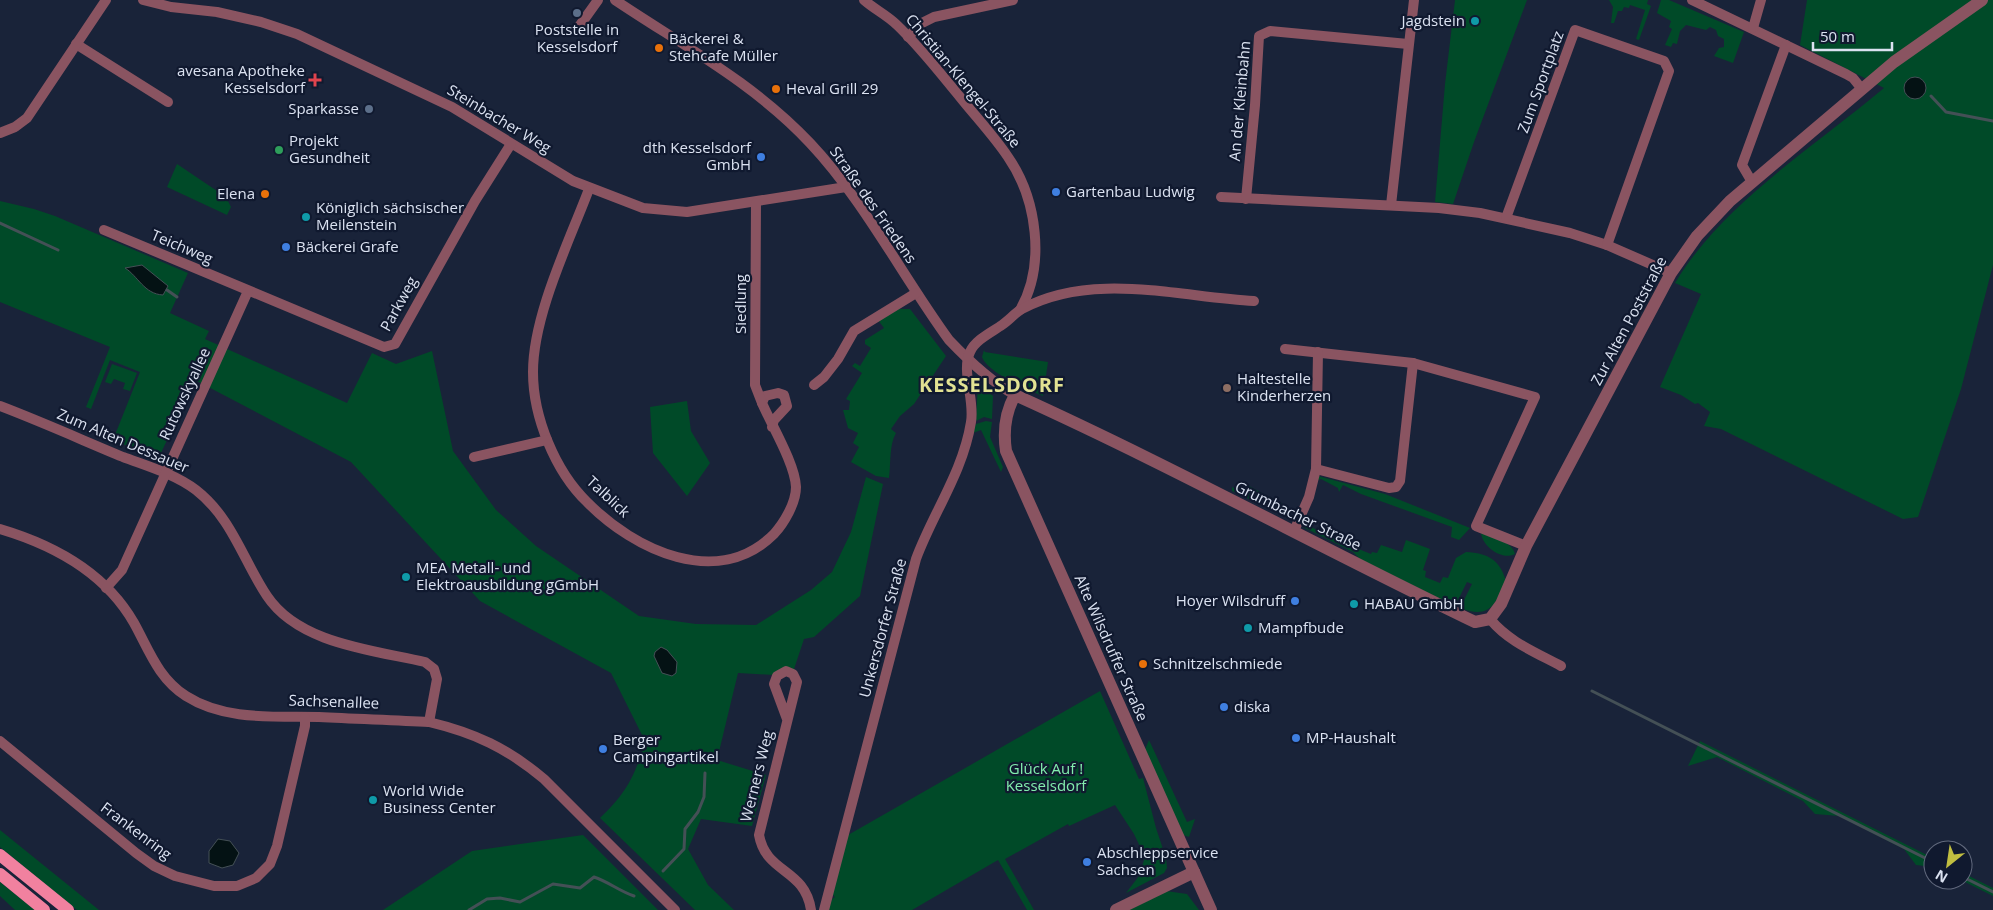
<svg xmlns="http://www.w3.org/2000/svg" width="1993" height="910" font-family="'Open Sans',sans-serif">
<rect width="100%" height="100%" fill="#192339"/>
<g fill="#004a28">
<path d="M 1455,0 L 1527,0 L 1474,142 L 1453,204 L 1435,202 L 1445,84 Z"/>
<path d="M 1609,0 L 1648,0 L 1647,4 L 1651,6 L 1639,40 L 1636,39 L 1645,10 L 1630,5 L 1629,8 L 1624,7 L 1622,11 L 1618,11 L 1614,23 L 1611,23 L 1613,7 Z"/>
<path d="M 1661,0 L 1669,0 L 1744,32 L 1733,63 L 1714,56 L 1719,48 L 1724,47 L 1724,39 L 1718,36 L 1716,30 L 1710,27 L 1706,30 L 1686,25 L 1680,31 L 1677,44 L 1673,43 L 1671,47 L 1665,45 L 1672,29 L 1669,27 L 1671,21 L 1657,13 Z"/>
<path d="M 1807,0 L 1993,0 L 1993,265 L 1961,389 L 1918,517 L 1903,519 L 1721,429 L 1704,426 L 1710,412 L 1698,403 L 1695,404 L 1681,395 L 1660,387 L 1701,294 L 1675,283 C 1723,203 1814,147 1884,88 L 1800,45 Z"/>
<path d="M 177,164 L 226,197 L 231,207 L 227,215 L 167,187 Z"/>
<path d="M 0,201 L 34,209 L 55,216 L 188,273 L 170,313 L 209,331 L 205,339 L 347,403 L 372,353 L 396,364 L 432,351 L 453,451 L 496,510 L 536,546 L 639,616 L 696,624 L 756,625 L 811,590 L 832,572 L 851,532 L 866,477 L 883,484 L 860,596 L 814,637 L 804,639 L 794,669 L 773,675 L 738,673 L 717,760 L 766,775 L 752,826 L 701,819 L 688,849 L 708,885 L 734,910 L 695,910 L 600,818 C 627,792 635,776 645,741 L 611,673 L 480,601 L 351,462 L 195,380 L 161,453 L 152,456 L 113,440 L 140,372 L 110,360 L 91,409 L 86,407 L 110,347 L 0,302 Z"/>
<path d="M 899,309 L 910,309 L 946,356 L 914,404 L 900,416 L 891,429 L 896,433 C 889,445 891,463 889,478 L 876,476 L 851,462 L 859,447 L 853,443 L 858,433 L 848,428 L 843,410 L 849,410 L 850,401 L 846,399 L 862,373 L 852,366 L 855,363 L 860,366 L 871,348 L 865,344 L 865,340 L 884,328 L 878,320 Z"/>
<path d="M 984,350 L 985,352 L 1048,362 L 1043,396 C 1027,389 988,373 982,357 Z"/>
<path d="M 112,364 L 137,373 L 130,391 L 123,389 L 125,383 L 114,379 L 111,384 L 105,382 Z"/>
<path d="M 978,382 L 993,396 L 992,419 L 984,417 L 976,421 Z"/>
<path d="M 687,401 L 691,431 L 710,463 L 687,496 L 653,453 L 650,407 Z"/>
<path d="M 986,421 L 992,422 L 990,437 L 1003,467 L 1001,472 L 981,430 L 973,433 L 976,424 Z"/>
<path d="M 1318,476 L 1385,494 L 1470,528 L 1459,540 L 1451,537 L 1452,527 L 1361,494 L 1343,485 L 1339,492 L 1338,488 L 1321,479 L 1316,481 Z"/>
<path d="M 1240,481 L 1286,506 L 1290,510 L 1292,519 L 1232,491 L 1232,487 L 1236,489 Z"/>
<path d="M 1306,518 L 1314,520 L 1311,527 L 1352,547 L 1356,540 L 1358,541 L 1356,548 L 1371,554 L 1372,552 L 1377,553 L 1381,545 L 1402,552 L 1406,540 L 1430,549 L 1423,570 L 1426,571 L 1425,577 L 1440,583 L 1443,577 L 1448,578 L 1456,558 L 1466,552 C 1488,553 1500,560 1506,581 C 1495,606 1489,619 1460,608 L 1472,584 L 1467,582 L 1455,606 L 1361,560 L 1353,552 L 1303,527 L 1303,523 Z"/>
<path d="M 1481,533 C 1493,538 1512,541 1515,554 C 1502,561 1482,546 1481,533 Z"/>
<path d="M 1100,691 L 1139,779 L 1143,778 L 1156,828 L 1166,858 L 1167,868 L 1164,873 L 1126,893 L 1139,876 L 1145,857 L 1134,834 L 1115,805 L 1069,826 L 1068,824 L 1005,859 L 1034,910 L 1027,910 L 998,860 L 912,910 L 828,910 L 832,899 L 835,897 L 831,893 L 848,835 Z"/>
<path d="M 1149,740 L 1187,822 L 1195,819 L 1189,837 L 1183,835 L 1144,752 Z"/>
<path d="M 1700,741 L 1933,858 L 1933,867 L 1916,865 L 1904,849 L 1839,816 L 1815,814 L 1803,801 L 1717,757 L 1688,766 Z"/>
<path d="M 0,830 L 99,910 L 77,910 L 0,847 Z"/>
<path d="M 583,835 L 658,910 L 383,910 L 472,851 Z"/>
<path d="M 1963,873 L 1993,888 L 1993,896 L 1961,880 L 1963,880 Z"/>
<path d="M 0,882 L 35,910 L 15,910 L 0,896 Z"/>
<path d="M 1166,891 L 1187,894 L 1199,910 L 1129,910 Z"/>
</g>
<g fill="#041214" stroke="#445056">
<circle cx="1915" cy="88" r="11"/>
<path d="M 142,265 L 168,286 L 163,295 C 144,294 138,276 125,268 Z"/>
<path d="M 661,647 L 667,650 L 677,662 L 676,673 L 672,676 L 662,673 L 654,656 L 655,652 Z"/>
<path d="M 218,839 L 230,841 L 239,853 L 233,865 L 222,868 L 209,863 L 209,851 Z"/>
</g>
<g fill="none" stroke-linecap="round" stroke-linejoin="round">
<g stroke="#445056" stroke-width="3">
<path d="M 1931,96 L 1946,112 L 1993,121"/>
<path d="M 0,223 L 58,250"/>
<path d="M 167,290 L 177,297"/>
<path d="M 1592,691 L 1933,862"/>
<path d="M 663,871 L 684,849 L 685,829 L 698,812 L 704,797 L 705,773"/>
<path d="M 1963,877 L 1993,892"/>
<path d="M 469,910 L 487,899 L 500,898 L 520,902 L 553,884 L 580,888 L 594,877 C 609,882 619,891 634,896"/>
</g>
<g stroke="#8a5461" stroke-width="10">
<path d="M 143,0 L 171,7 L 217,12 L 261,22 L 297,34 L 452,107 L 573,181 L 643,208 L 687,212 L 846,187"/>
<path d="M 615,0 C 682,45 754,83 810,143 C 863,199 903,277 949,340 C 969,361 990,381 1015,395"/>
<path d="M 864,0 C 874,9 887,15 897,25 C 920,47 940,73 960,97 C 976,117 994,136 1008,157 C 1037,199 1046,265 1020,310"/>
<path d="M 1692,0 L 1846,74 L 1853,78 L 1861,88"/>
<path d="M 578,28 L 598,0"/>
<path d="M 1753,28 L 1761,0"/>
<path d="M 908,37 L 922,23 L 934,17 L 1013,0"/>
<path d="M 76,44 L 168,102"/>
<path d="M 0,133 L 15,127 L 27,118 L 106,0"/>
<path d="M 1752,182 L 1742,165 L 1786,45"/>
<path d="M 589,189 C 569,242 533,315 533,372 C 533,417 555,471 587,502 C 634,550 718,590 774,534 C 784,523 796,503 796,487 C 795,464 772,426 762,403 L 765,396 L 778,393 L 784,395 L 787,406 L 774,420 L 772,427"/>
<path d="M 1221,197 L 1439,208 L 1480,213 L 1570,233 L 1607,245 L 1671,273"/>
<path d="M 1246,199 L 1255,105 L 1259,36 L 1270,31 L 1408,44"/>
<path d="M 756,203 L 755,385 L 762,403"/>
<path d="M 1391,205 L 1414,0"/>
<path d="M 1506,218 L 1575,30 L 1664,61 L 1669,71 L 1607,245"/>
<path d="M 104,230 L 384,347 L 395,344 L 475,201 L 511,144"/>
<path d="M 1285,349 L 1413,363 L 1535,397 L 1476,526 L 1526,546"/>
<path d="M 1318,352 L 1316,469 L 1389,488 L 1396,487 L 1400,481 L 1413,363"/>
<path d="M 814,385 L 824,377 L 838,359 L 854,331 L 916,293"/>
<path d="M 0,406 C 42,422 82,440 123,457 C 147,466 175,474 196,490 C 232,518 243,560 267,596 C 299,644 373,650 425,662 L 434,669 L 437,679 L 429,722"/>
<path d="M 474,457 L 547,440"/>
<path d="M 0,529 C 54,545 105,572 134,623 C 149,650 158,678 186,696 C 225,721 275,716 319,717 C 356,719 393,720 429,722 C 475,733 507,748 544,779 L 675,910"/>
<path d="M 1294,531 L 1309,497 L 1316,469"/>
<path d="M 106,588 L 122,570 L 248,291"/>
<path d="M 1490,619 C 1509,642 1535,652 1561,666"/>
<path d="M 787,719 L 774,684 L 777,676 L 786,671 L 793,674 L 797,682 L 759,835 C 766,874 805,868 811,910"/>
<path d="M 0,741 L 136,853 L 154,866 L 175,876 L 214,886 L 237,886 L 256,878 L 270,864 L 277,846 L 305,726 L 305,717"/>
<path d="M 824,910 L 916,559 C 933,513 963,472 971,422 C 975,400 961,371 970,352 C 975,340 992,332 1002,325 C 1009,320 1015,313 1022,309 C 1092,271 1179,297 1254,301"/>
</g>
<g stroke="#8a5461" stroke-width="12">
<path d="M 1116,910 L 1194,872"/>
<path d="M 1211,910 L 1006,451 C 1003,431 1005,413 1015,395 C 1170,465 1321,548 1475,622 L 1490,619 L 1501,604 L 1526,546 L 1671,273 L 1697,236 L 1730,201 L 1894,62 L 1982,0"/>
</g>
<g stroke="#f1819f" stroke-width="12">
<path d="M 0,855 L 68,910"/>
<path d="M 0,874 L 44,910"/>
</g>
</g>
<g fill="#5c6f8a" stroke="#10192f" stroke-width="2">
<circle cx="577" cy="13" r="5"/>
<circle cx="369" cy="109" r="5"/>
</g>
<g fill="#0f9aa8" stroke="#10192f" stroke-width="2">
<circle cx="1475" cy="21" r="5"/>
<circle cx="306" cy="217" r="5"/>
<circle cx="406" cy="577" r="5"/>
<circle cx="1354" cy="604" r="5"/>
<circle cx="1248" cy="628" r="5"/>
<circle cx="373" cy="800" r="5"/>
</g>
<g fill="#e8710a" stroke="#10192f" stroke-width="2">
<circle cx="659" cy="48" r="5"/>
<circle cx="776" cy="89" r="5"/>
<circle cx="265" cy="194" r="5"/>
<circle cx="1143" cy="664" r="5"/>
</g>
<path fill="#e0444e" stroke="#10192f" stroke-width="2" d="M312.5 72.5h5v5h5v5h-5v5h-5v-5h-5v-5h5z"/>
<circle fill="#2e9e5b" stroke="#10192f" stroke-width="2" cx="279" cy="150" r="5"/>
<g fill="#3f7fe0" stroke="#10192f" stroke-width="2">
<circle cx="761" cy="157" r="5"/>
<circle cx="1056" cy="192" r="5"/>
<circle cx="286" cy="247" r="5"/>
<circle cx="1295" cy="601" r="5"/>
<circle cx="1224" cy="707" r="5"/>
<circle cx="1296" cy="738" r="5"/>
<circle cx="603" cy="749" r="5"/>
<circle cx="1087" cy="862" r="5"/>
</g>
<circle fill="#8d6e63" stroke="#10192f" stroke-width="2" cx="1227" cy="388" r="5"/>
<g text-anchor="middle" stroke-width="4.5" stroke-linejoin="round" paint-order="stroke">
<g font-size="15" fill="#dbe2f1" stroke="#10192f" text-anchor="start">
<text x="1465" y="26" text-anchor="end">Jagdstein</text>
<text x="577" y="35" text-anchor="middle">Poststelle in<tspan x="577" dy="17">Kesselsdorf</tspan></text>
<text x="669" y="44">Bäckerei &amp;<tspan x="669" dy="17">Stehcafe Müller</tspan></text>
<text x="305" y="76" text-anchor="end">avesana Apotheke<tspan x="305" dy="17">Kesselsdorf</tspan></text>
<text x="786" y="94">Heval Grill 29</text>
<text x="359" y="114" text-anchor="end">Sparkasse</text>
<text x="289" y="146">Projekt<tspan x="289" dy="17">Gesundheit</tspan></text>
<text x="751" y="153" text-anchor="end">dth Kesselsdorf<tspan x="751" dy="17">GmbH</tspan></text>
<text x="1066" y="197">Gartenbau Ludwig</text>
<text x="255" y="199" text-anchor="end">Elena</text>
<text x="316" y="213">Königlich sächsischer<tspan x="316" dy="17">Meilenstein</tspan></text>
<text x="296" y="252">Bäckerei Grafe</text>
<text x="1237" y="384">Haltestelle<tspan x="1237" dy="17">Kinderherzen</tspan></text>
<text x="416" y="573">MEA Metall- und<tspan x="416" dy="17">Elektroausbildung gGmbH</tspan></text>
<text x="1285" y="606" text-anchor="end">Hoyer Wilsdruff</text>
<text x="1364" y="609">HABAU GmbH</text>
<text x="1258" y="633">Mampfbude</text>
<text x="1153" y="669">Schnitzelschmiede</text>
<text x="1234" y="712">diska</text>
<text x="1306" y="743">MP-Haushalt</text>
<text x="613" y="745">Berger<tspan x="613" dy="17">Campingartikel</tspan></text>
<text x="383" y="796">World Wide<tspan x="383" dy="17">Business Center</tspan></text>
<text x="1097" y="858">Abschleppservice<tspan x="1097" dy="17">Sachsen</tspan></text>
</g>
<g font-size="15" fill="#dbe2f1" stroke="#10192f">
<text transform="translate(963 81) rotate(50)" y="5">Christian-Klengel-Straße</text>
<text transform="translate(1541 82) rotate(-70)" y="5">Zum Sportplatz</text>
<text transform="translate(1240 101) rotate(-85)" y="5">An der Kleinbahn</text>
<text transform="translate(499 119) rotate(31)" y="5">Steinbacher Weg</text>
<text transform="translate(873 205) rotate(55)" y="5">Straße des Friedens</text>
<text transform="translate(182 247) rotate(23)" y="5">Teichweg</text>
<text transform="translate(399 304) rotate(-61)" y="5">Parkweg</text>
<text transform="translate(741 304) rotate(-90)" y="5">Siedlung</text>
<text transform="translate(1629 321) rotate(-62)" y="5">Zur Alten Poststraße</text>
<text transform="translate(185 394) rotate(-65)" y="5">Rutowskyallee</text>
<text transform="translate(123 441) rotate(23)" y="5">Zum Alten Dessauer</text>
<text transform="translate(608 497) rotate(43)" y="5">Talblick</text>
<text transform="translate(1298 516) rotate(26)" y="5">Grumbacher Straße</text>
<text transform="translate(883 628) rotate(-75)" y="5">Unkersdorfer Straße</text>
<text transform="translate(1111 648) rotate(66)" y="5">Alte Wilsdruffer Straße</text>
<text transform="translate(334 702) rotate(2)" y="5">Sachsenallee</text>
<text transform="translate(757 776) rotate(-76)" y="5">Werners Weg</text>
<text transform="translate(136 831) rotate(37)" y="5">Frankenring</text>
</g>
<g font-size="15" fill="#82edad" stroke="#10192f">
<text x="1046" y="774">Glück Auf !<tspan x="1046" dy="17">Kesselsdorf</tspan></text>
</g>
<g font-size="20" font-weight="bold" letter-spacing="1" fill="#e2e293" stroke="#10192f">
<text x="992" y="392">KESSELSDORF</text>
</g>
</g>
<g transform="translate(1948 865) rotate(210)"><circle r="24" fill="#10192f" stroke="#61697d"/>
<path d="M0-4L9 19L0 12L-9 19Z" fill="#c1be40"/>
<text y="-8" font-size="14" font-weight="bold" text-anchor="middle" fill="#dbe2f1">N</text>
</g>
<path d="M1813 42v8h79v-8" fill="none" stroke="#dbe2f1" stroke-width="2.5"/>
<text x="1820" y="42" font-size="15" fill="#dbe2f1" stroke="#10192f" stroke-width="4" paint-order="stroke">50 m</text>
</svg>
